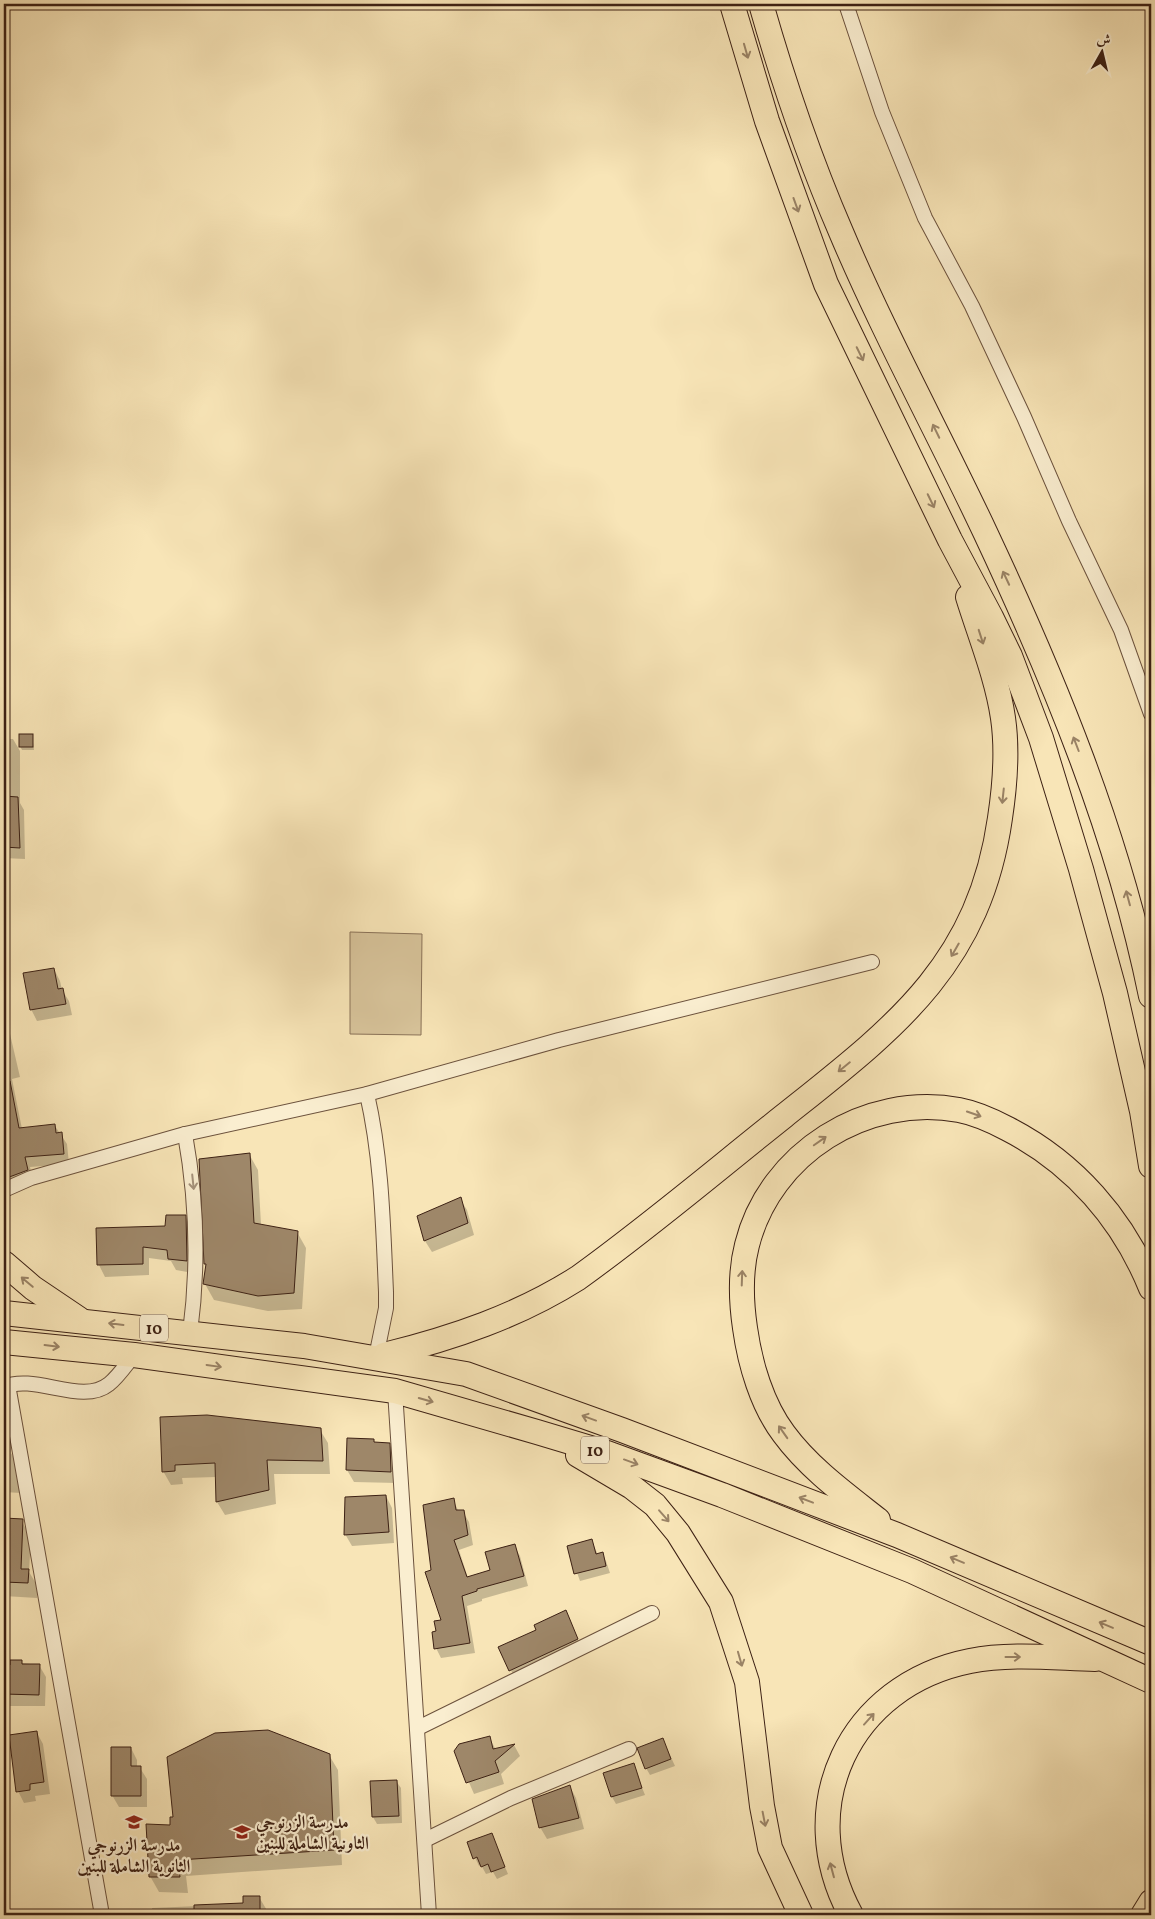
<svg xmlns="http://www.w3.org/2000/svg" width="1155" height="1919" font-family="Vollkorn,Amiri,serif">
<rect width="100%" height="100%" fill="#f8e5b7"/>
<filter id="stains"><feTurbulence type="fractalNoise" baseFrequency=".004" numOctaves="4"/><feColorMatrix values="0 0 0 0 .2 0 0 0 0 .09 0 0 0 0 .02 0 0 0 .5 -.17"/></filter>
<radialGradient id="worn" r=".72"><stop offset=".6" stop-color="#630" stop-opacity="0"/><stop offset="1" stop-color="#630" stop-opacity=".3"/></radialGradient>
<path fill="#d8c49b" stroke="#8a7258" d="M 350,932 L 422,934 L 421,1035 L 350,1034 Z"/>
<g fill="#0003">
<path d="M 32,735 L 34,750 L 22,750 L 20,746 Z"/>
<path d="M 4,739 L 13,739 L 20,751 L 20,803 L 24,810 L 25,859 L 4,858 Z"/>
<path d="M 54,969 L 60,981 L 62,990 L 69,1001 L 72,1015 L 37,1021 L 31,1009 Z"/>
<path d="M 4,1008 L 20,1077 L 12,1079 L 22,1129 L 55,1126 L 67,1144 L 69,1164 L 30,1167 L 33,1180 L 4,1190 Z"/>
<path d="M 249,1154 L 258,1170 L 261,1225 L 297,1232 L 306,1248 L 302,1309 L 268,1311 L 214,1300 L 205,1284 L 207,1266 L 205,1263 Z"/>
<path d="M 460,1199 L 467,1210 L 474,1235 L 432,1252 L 425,1241 L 419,1217 Z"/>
<path d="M 185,1216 L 192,1228 L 193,1273 L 176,1270 L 171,1261 L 149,1258 L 149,1275 L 105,1277 L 99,1265 Z"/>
<path d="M 161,1418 L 320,1430 L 328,1443 L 330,1474 L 274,1474 L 276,1504 L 225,1515 L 217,1502 L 216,1477 L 182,1478 L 183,1484 L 171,1485 L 163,1471 Z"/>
<path d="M 4,1419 L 11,1432 L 11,1453 L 18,1465 L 21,1493 L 4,1492 Z"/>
<path d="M 348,1439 L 373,1440 L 375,1443 L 389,1444 L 396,1455 L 397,1483 L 354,1482 L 347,1470 Z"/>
<path d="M 386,1496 L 392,1508 L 394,1543 L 352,1546 L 345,1534 Z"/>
<path d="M 453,1500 L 459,1512 L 463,1512 L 469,1522 L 473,1545 L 459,1550 L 468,1578 L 491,1571 L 514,1546 L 520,1556 L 528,1586 L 482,1599 L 482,1601 L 467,1606 L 475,1653 L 441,1658 L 436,1648 L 437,1632 L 443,1621 L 432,1570 Z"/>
<path d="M 4,1520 L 22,1522 L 31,1537 L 29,1572 L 37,1585 L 37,1598 L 4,1596 Z"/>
<path d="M 592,1541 L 598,1555 L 602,1554 L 606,1561 L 610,1573 L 580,1581 L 568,1547 Z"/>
<path d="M 565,1612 L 583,1650 L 516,1680 L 499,1647 L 538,1631 Z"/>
<path d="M 4,1661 L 39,1665 L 46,1677 L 45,1706 L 8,1706 L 4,1698 Z"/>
<path d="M 37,1733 L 43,1744 L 50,1794 L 35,1796 L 36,1801 L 24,1803 L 18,1791 Z"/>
<path d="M 489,1737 L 496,1750 L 514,1745 L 520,1756 L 501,1774 L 504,1784 L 474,1794 L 456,1752 Z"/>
<path d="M 663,1740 L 675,1766 L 650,1775 L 646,1768 Z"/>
<path d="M 131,1748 L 137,1760 L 137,1768 L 140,1768 L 147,1779 L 147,1807 L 119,1807 L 112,1795 Z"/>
<path d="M 329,1755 L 338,1770 L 342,1865 L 186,1876 L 188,1893 L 159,1892 L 150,1876 L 171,1827 Z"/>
<path d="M 633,1765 L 645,1795 L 616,1804 L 612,1797 Z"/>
<path d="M 396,1781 L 401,1788 L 402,1823 L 377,1824 L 373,1817 Z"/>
<path d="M 570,1787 L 576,1798 L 584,1829 L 547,1839 L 540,1827 Z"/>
<path d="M 491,1834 L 508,1874 L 497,1879 L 493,1872 L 486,1874 L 481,1865 L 479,1866 L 468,1843 Z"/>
<path d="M 259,1897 L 268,1912 L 317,1910 L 320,1915 L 153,1915 L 152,1908 L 245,1904 Z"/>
</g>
<g fill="#9e8769" stroke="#3d2114">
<rect x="19" y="734" width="14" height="13"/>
<path d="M 4,796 L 18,797 L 20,848 L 4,847 Z"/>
<path d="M 54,968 L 58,989 L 63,988 L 66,1004 L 30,1010 L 23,973 Z"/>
<path d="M 10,1081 L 19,1128 L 55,1124 L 56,1133 L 62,1132 L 64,1154 L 25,1157 L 28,1170 L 4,1179 L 4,1082 Z"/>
<path d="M 250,1153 L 254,1223 L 298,1231 L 294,1293 L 258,1296 L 203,1284 L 206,1264 L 204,1264 L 199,1159 Z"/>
<path d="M 461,1197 L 468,1223 L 424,1241 L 417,1216 Z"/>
<path d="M 166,1215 L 186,1215 L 187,1261 L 168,1259 L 167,1250 L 143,1247 L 143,1264 L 97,1265 L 96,1228 L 165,1226 Z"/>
<path d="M 207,1415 L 321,1428 L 323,1461 L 267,1460 L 269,1490 L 216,1502 L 215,1463 L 175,1465 L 175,1471 L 162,1472 L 160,1417 Z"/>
<path d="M 347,1438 L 374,1439 L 374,1442 L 390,1443 L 391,1472 L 346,1470 Z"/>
<path d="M 386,1495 L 389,1532 L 344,1535 L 345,1497 Z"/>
<path d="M 454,1498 L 456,1510 L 464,1510 L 468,1535 L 454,1540 L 467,1577 L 490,1570 L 485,1552 L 515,1544 L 524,1576 L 477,1589 L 477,1591 L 462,1596 L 470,1643 L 434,1649 L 432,1632 L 436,1631 L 434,1621 L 441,1620 L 425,1572 L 431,1570 L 423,1505 Z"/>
<path d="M 4,1518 L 23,1519 L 21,1569 L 29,1569 L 28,1583 L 4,1582 Z"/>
<path d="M 592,1539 L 596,1554 L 603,1552 L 606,1566 L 574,1574 L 567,1546 Z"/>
<path d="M 566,1610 L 578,1639 L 509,1671 L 498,1647 L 536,1630 L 534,1625 Z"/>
<path d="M 10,1660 L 22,1660 L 22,1664 L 40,1664 L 39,1695 L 4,1694 L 4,1665 L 10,1665 Z"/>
<path d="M 268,1730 L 330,1754 L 334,1850 L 178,1860 L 180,1877 L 149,1877 L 146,1824 L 170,1825 L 170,1817 L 173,1817 L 167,1757 L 215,1733 Z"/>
<path d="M 37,1731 L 44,1782 L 30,1784 L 30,1790 L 16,1792 L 9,1735 Z"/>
<path d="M 490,1736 L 493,1749 L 515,1744 L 495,1761 L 499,1772 L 466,1783 L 454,1751 L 459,1744 Z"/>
<path d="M 663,1738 L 671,1759 L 645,1769 L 637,1748 Z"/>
<path d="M 111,1747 L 131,1747 L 131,1766 L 141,1766 L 141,1796 L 111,1796 Z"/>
<path d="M 634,1763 L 642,1788 L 611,1797 L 603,1773 Z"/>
<path d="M 397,1780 L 399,1816 L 372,1817 L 370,1781 Z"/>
<path d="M 570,1785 L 579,1818 L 539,1828 L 532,1799 Z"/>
<path d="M 492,1833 L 505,1867 L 491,1872 L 488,1864 L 481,1867 L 477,1857 L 473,1859 L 467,1842 Z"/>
<path d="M 243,1896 L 260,1896 L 260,1915 L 194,1915 L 194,1905 L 243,1903 Z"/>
</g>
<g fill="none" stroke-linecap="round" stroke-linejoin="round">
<g stroke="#6c523d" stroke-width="16">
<g id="street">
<path d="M 846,4 L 882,112 L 925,218 L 972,306 L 1024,417 L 1069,521 L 1121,630 L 1151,714"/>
<path d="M 367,1094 C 382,1160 383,1225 386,1292 L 386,1308 L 376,1357"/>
<path d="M 185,1134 C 197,1201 199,1265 190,1333"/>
<path d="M 4,1190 L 31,1178 L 185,1134 L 367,1094 L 559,1040 L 872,962"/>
<path d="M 8,1385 L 102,1915"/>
<path d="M 4,1387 C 35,1373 82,1406 109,1384 C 118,1377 126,1365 134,1355"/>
<path d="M 395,1391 L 429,1915"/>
<path d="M 418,1728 L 652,1613"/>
<path d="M 425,1840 L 511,1798 L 629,1749"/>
</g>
</g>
<g stroke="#3d2114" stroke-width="26">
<g id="highway">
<path d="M 732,4 L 767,121 L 826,284 L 950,540 L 991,617 L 1010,656 L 1041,738 L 1081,869 L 1115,993 L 1142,1111 L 1151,1166"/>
<path d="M 761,4 C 783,81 809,158 841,232 C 884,334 938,432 985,532 C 1055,681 1118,834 1151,996"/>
<path d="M 4,1263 L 33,1288 L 79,1319"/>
<path d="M 4,1313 L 304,1346 L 466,1374 L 622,1430 L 897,1535 L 1151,1643"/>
<path d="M 4,1342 L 134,1355 L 395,1391 L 537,1432 L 607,1453 L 722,1495 L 912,1571 L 1151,1681"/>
<path d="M 384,1355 C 453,1338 518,1316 578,1278 C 649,1227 716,1170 784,1116 C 893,1029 979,966 1000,818 C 1005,785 1008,752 1003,718 C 997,677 980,636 968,597"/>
<path d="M 578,1455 L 632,1487 L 655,1505 L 678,1533 L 721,1602 L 747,1682 L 762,1806 L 770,1848 L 801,1915"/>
<path d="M 878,1520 C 845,1494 809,1468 784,1434 C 762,1405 750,1364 745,1328 C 741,1301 740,1272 747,1245 C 770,1153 866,1093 959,1110 C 975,1113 993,1121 1008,1129 C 1074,1163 1123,1219 1151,1288"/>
<path d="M 851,1915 C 792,1807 849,1685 970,1661 C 1010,1653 1054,1658 1095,1659"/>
<path d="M 1143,1915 L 1151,1902"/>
</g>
</g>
<use href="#street" stroke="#faeed0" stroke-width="14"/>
<use href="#highway" stroke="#f8e5b7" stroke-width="24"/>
</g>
<defs><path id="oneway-shaft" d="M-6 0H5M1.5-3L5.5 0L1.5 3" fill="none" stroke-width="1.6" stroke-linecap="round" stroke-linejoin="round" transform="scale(1.25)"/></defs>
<g stroke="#9a8366">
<use href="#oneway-shaft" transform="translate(746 51) rotate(74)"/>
<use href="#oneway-shaft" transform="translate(796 205) rotate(70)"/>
<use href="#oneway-shaft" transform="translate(860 354) rotate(64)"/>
<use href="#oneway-shaft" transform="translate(936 431) rotate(-116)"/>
<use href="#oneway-shaft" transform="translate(931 501) rotate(64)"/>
<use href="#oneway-shaft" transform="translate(1006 578) rotate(-115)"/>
<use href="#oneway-shaft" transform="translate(981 637) rotate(72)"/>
<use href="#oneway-shaft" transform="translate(1076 744) rotate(-111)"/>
<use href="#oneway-shaft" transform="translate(1003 796) rotate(96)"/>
<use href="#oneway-shaft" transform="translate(1128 898) rotate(-105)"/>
<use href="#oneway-shaft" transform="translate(955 950) rotate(120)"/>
<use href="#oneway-shaft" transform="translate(844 1067) rotate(141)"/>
<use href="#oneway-shaft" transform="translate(974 1114) rotate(19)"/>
<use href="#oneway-shaft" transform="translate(820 1141) rotate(-35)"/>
<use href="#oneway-shaft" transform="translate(742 1278) rotate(-88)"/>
<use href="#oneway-shaft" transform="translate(27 1282) rotate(-140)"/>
<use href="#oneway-shaft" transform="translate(116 1324) rotate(-173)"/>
<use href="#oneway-shaft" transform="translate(52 1346) rotate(7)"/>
<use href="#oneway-shaft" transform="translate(214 1366) rotate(8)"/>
<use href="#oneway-shaft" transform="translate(426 1400) rotate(16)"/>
<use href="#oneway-shaft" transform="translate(589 1418) rotate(-160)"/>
<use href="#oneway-shaft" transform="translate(783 1432) rotate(-125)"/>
<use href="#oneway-shaft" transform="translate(631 1462) rotate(20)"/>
<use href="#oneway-shaft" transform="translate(806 1500) rotate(-159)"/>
<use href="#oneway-shaft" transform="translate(664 1516) rotate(49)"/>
<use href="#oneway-shaft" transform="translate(957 1560) rotate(-157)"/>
<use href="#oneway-shaft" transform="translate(1106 1625) rotate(-157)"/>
<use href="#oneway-shaft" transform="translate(1013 1657)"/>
<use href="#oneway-shaft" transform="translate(740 1659) rotate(74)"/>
<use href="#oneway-shaft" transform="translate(869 1719) rotate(-48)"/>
<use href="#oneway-shaft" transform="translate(764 1819) rotate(79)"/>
<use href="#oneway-shaft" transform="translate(832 1870) rotate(-105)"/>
</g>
<use stroke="#a5927b" href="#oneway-shaft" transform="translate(193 1182) rotate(84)"/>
<defs>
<g id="school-bare" transform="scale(1.35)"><path d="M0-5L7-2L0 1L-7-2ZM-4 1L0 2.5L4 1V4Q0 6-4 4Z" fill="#8f2418" stroke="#faeed0" stroke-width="2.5" paint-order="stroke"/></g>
</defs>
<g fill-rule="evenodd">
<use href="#school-bare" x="134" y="1822"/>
<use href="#school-bare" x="242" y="1832"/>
</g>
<g text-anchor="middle" stroke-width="4.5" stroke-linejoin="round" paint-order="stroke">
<g fill="#faeed0" stroke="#765e4c" stroke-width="1">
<rect x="140" y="1314.5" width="28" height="27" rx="4"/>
<rect x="581" y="1436.5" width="28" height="27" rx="4"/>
</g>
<g font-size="16" font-weight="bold" fill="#3d2114">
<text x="154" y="1334">10</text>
<text x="595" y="1456">10</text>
</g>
<g font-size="18" font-weight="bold" fill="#3d2114" stroke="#faeed0" text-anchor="start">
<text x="256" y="1828">مدرسة الزرنوجي<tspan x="256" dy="21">الثاونية الشاملة للبنين</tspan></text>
<text x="134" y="1851" text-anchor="middle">مدرسة الزرنوجي<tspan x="134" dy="21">الثانوية الشاملة للبنين</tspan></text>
</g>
</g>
<rect width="1155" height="1919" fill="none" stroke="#f8e5b7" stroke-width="20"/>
<rect x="5" y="5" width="1145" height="1909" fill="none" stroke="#3d2114" stroke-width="2.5"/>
<rect x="10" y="10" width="1135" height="1899" fill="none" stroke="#3d2114"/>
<g transform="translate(1102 52) rotate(8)" stroke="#faeed0" stroke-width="4" paint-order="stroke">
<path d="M0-4L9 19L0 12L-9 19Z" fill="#3d2114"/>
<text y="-8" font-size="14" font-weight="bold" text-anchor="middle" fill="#3d2114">ش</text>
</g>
<rect width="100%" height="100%" filter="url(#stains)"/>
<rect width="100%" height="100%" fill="url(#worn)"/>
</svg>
